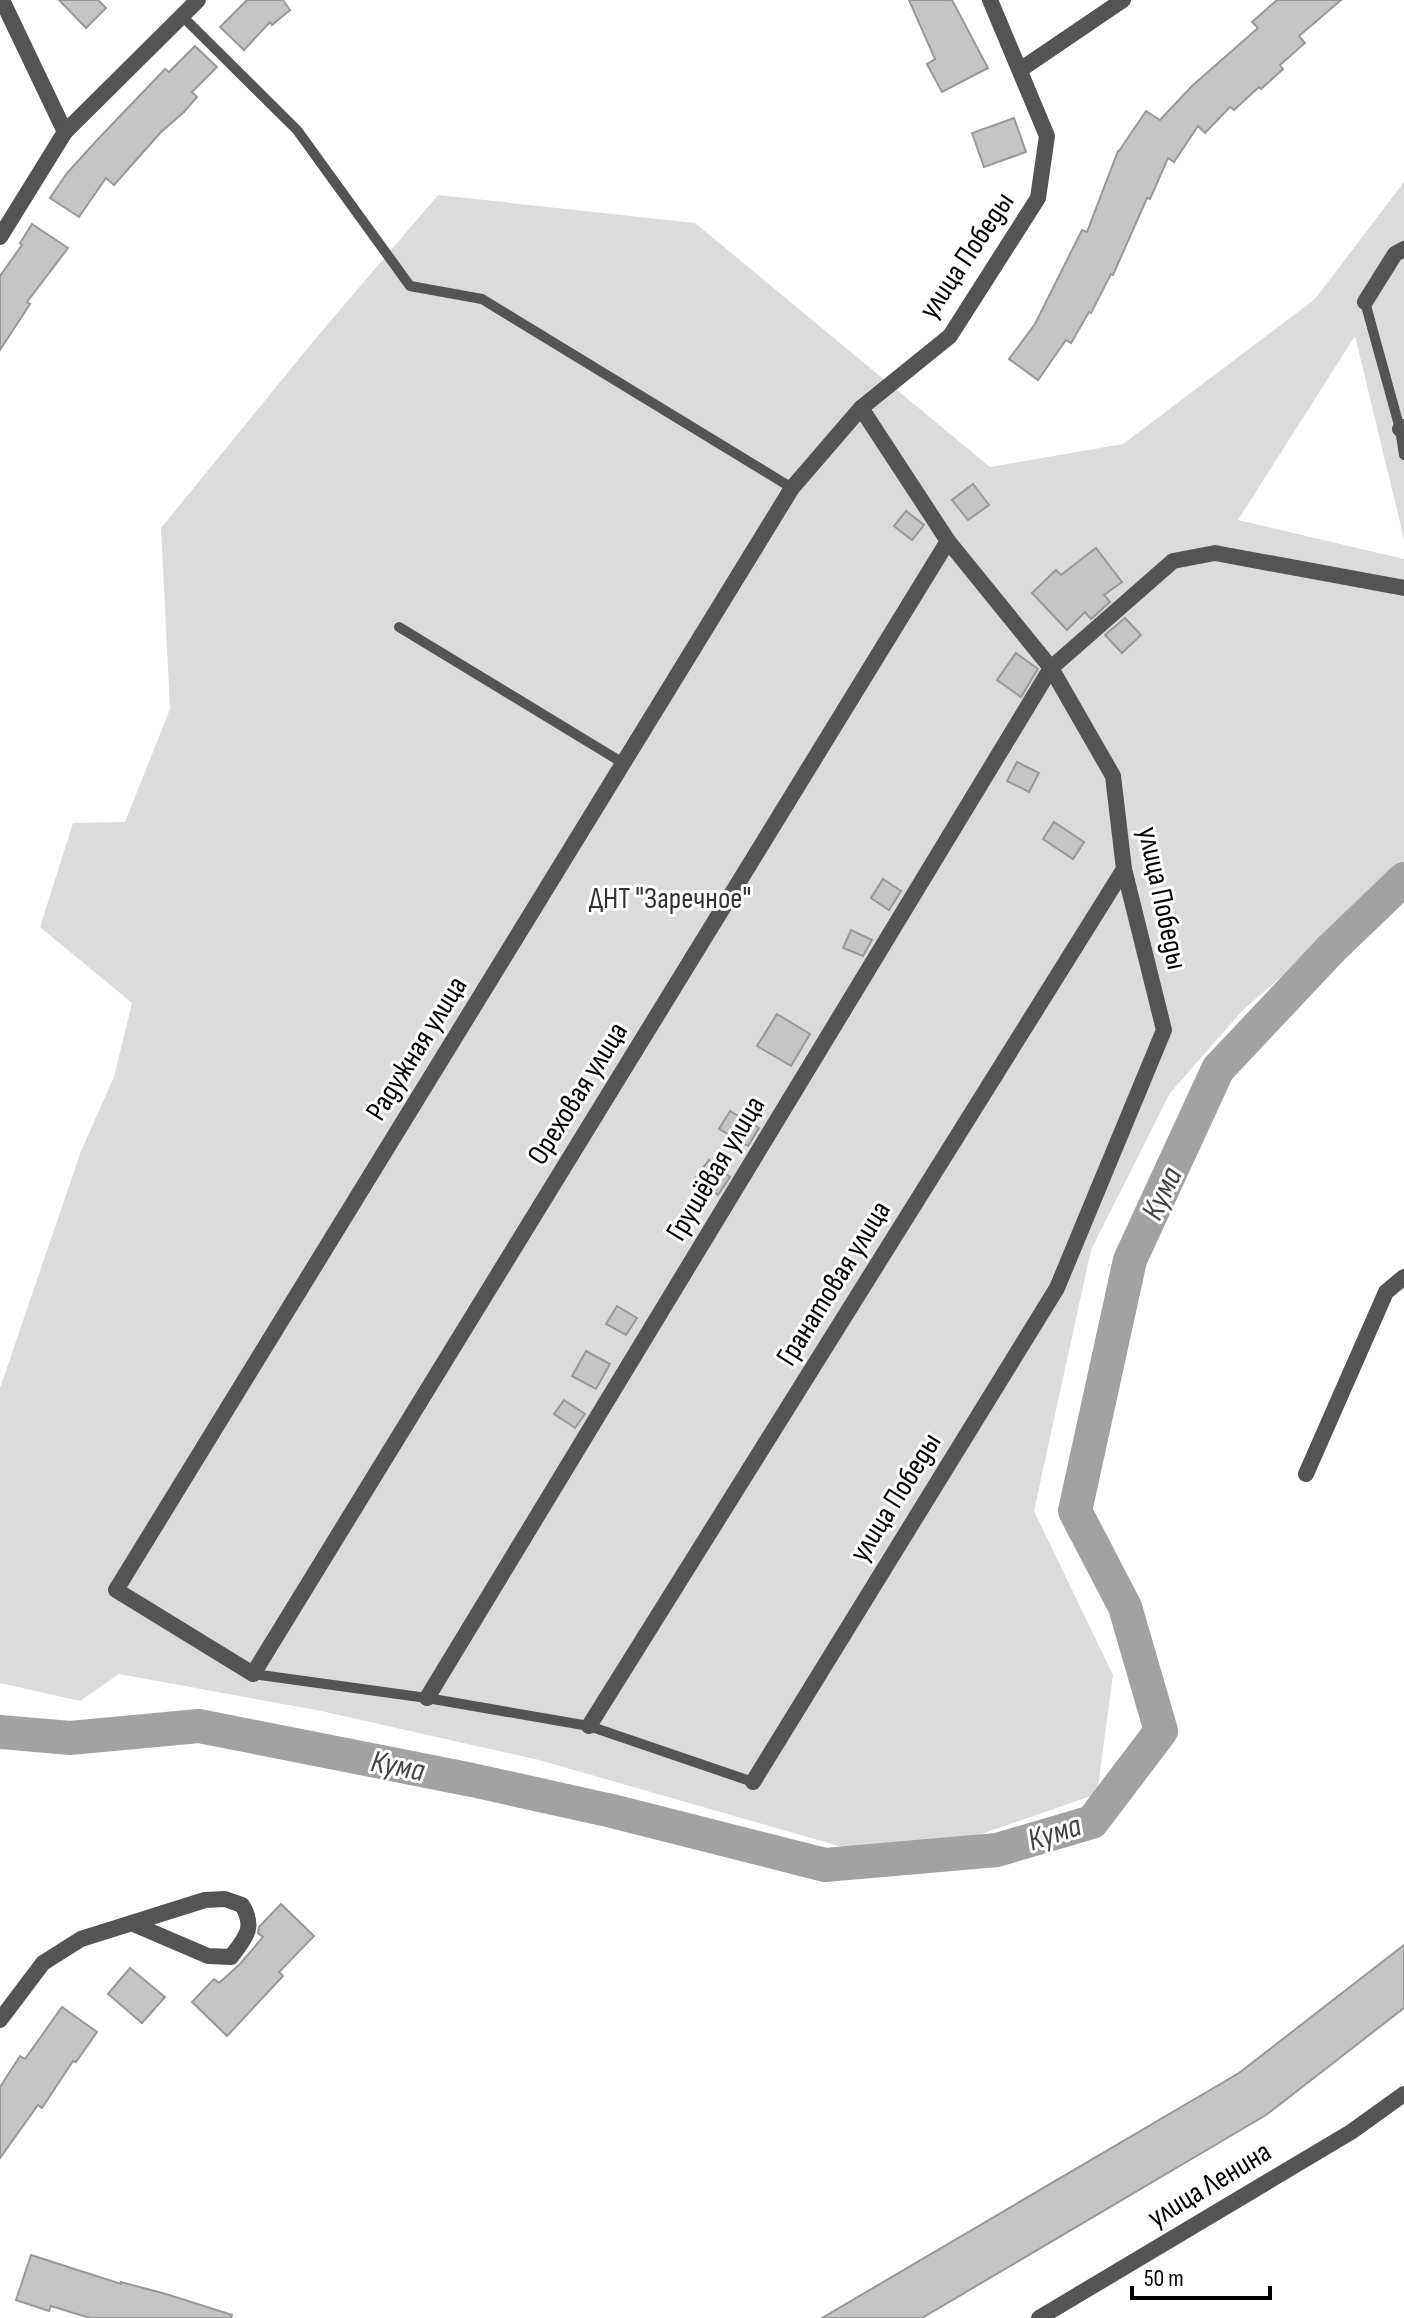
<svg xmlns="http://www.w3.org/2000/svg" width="1404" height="2318" font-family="'Sofia Sans Condensed',sans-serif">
<rect width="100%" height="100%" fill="#fff"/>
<path fill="#dbdbdb" d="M 1404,182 L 1404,539 L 1355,336 L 1238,520 L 1404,559 L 1404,870 L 1243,1010 L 1170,1093 L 1091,1250 L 1034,1511 L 1113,1675 L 1097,1794 L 970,1838 L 853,1850 L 539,1760 L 321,1711 L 119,1674 L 80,1701 L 0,1683 L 0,1388 L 81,1151 L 114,1077 L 132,1003 L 40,927 L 73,823 L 125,822 L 170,709 L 161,528 L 316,338 L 438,195 L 695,223 L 990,467 L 1123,444 L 1315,299 Z"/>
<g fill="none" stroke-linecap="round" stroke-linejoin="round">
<path stroke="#a2a2a2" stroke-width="34" d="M 0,1732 L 70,1738 L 199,1726 L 472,1780 L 612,1811 L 825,1865 L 997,1850 L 1092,1822 L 1161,1731 L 1125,1607 L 1075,1511 L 1130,1260 L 1218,1069 L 1332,948 L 1404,879"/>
</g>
<g fill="#c4c4c4" stroke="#989898" stroke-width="2">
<path d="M 59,0 L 98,0 L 106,8 L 86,28 Z"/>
<path d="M 247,0 L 283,0 L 290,10 L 272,25 L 270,22 L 244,50 L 220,27 Z"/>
<path d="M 909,0 L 952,0 L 988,68 L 942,92 L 927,64 L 935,59 Z"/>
<path d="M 1277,0 L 1341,0 L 1299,36 L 1305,43 L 1280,65 L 1283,69 L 1261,89 L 1259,87 L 1234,110 L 1230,107 L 1205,133 L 1198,126 L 1174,162 L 1168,158 L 1150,199 L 1147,198 L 1113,275 L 1111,274 L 1091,313 L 1089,312 L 1071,343 L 1066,340 L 1038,380 L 1009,359 L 1035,324 L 1082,230 L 1087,232 L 1118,151 L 1119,151 L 1146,111 L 1160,120 L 1192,86 L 1258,28 L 1252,22 Z"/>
<path d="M 195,46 L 217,67 L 192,92 L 197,97 L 184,112 L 161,132 L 114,185 L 106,178 L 79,217 L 50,198 L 67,173 L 99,138 L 165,69 L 169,72 Z"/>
<path d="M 1014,118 L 1026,152 L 984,167 L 972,133 Z"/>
<path d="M 32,224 L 68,248 L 27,302 L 30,304 L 0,350 L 0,276 L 22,245 L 20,243 Z"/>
<path d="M 973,484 L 989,505 L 968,520 L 952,500 Z"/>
<path d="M 906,511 L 924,525 L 912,540 L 894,526 Z"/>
<path d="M 1096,548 L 1122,582 L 1104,595 L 1110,602 L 1091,619 L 1085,612 L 1067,630 L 1032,593 L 1056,570 L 1061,575 Z"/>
<path d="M 1125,618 L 1141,635 L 1122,653 L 1105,635 Z"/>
<path d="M 1016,653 L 1038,669 L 1021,697 L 997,680 Z"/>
<path d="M 1017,762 L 1039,773 L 1029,792 L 1007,781 Z"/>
<path d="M 1054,822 L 1084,842 L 1073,859 L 1043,839 Z"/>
<path d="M 883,879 L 901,891 L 889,910 L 871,898 Z"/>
<path d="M 851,930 L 872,940 L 863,956 L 843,948 Z"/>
<path d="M 777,1014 L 810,1034 L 791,1066 L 757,1046 Z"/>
<path d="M 730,1111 L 759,1128 L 748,1146 L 719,1129 Z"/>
<path d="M 709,1160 L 730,1177 L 718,1195 L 696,1177 Z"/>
<path d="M 617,1306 L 637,1318 L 626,1335 L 606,1324 Z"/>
<path d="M 586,1351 L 610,1364 L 596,1389 L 572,1376 Z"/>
<path d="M 564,1400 L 585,1414 L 575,1428 L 554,1414 Z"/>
<path d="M 281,1904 L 314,1936 L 279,1972 L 283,1976 L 227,2036 L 192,2002 L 214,1979 L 219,1983 L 240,1964 L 263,1937 L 258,1933 L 259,1927 Z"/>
<path d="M 1404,1945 L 1404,2008 L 1266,2115 L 922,2318 L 822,2318 L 1239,2073 Z"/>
<path d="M 130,1968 L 165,1997 L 142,2023 L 108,1994 Z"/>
<path d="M 62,2007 L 97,2032 L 76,2062 L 73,2061 L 42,2108 L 38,2105 L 0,2158 L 0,2087 L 20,2056 L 25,2059 Z"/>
<path d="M 31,2255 L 121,2284 L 121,2282 L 166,2294 L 232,2315 L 231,2318 L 90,2318 L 51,2306 L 49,2311 L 16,2300 Z"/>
</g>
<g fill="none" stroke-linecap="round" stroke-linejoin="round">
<g stroke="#545454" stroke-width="10">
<path d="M 181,15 L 297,130 L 410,286 L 482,299 L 792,488"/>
<path d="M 1365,302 L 1400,429 L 1404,455"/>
<path d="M 399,627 L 623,763"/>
<path d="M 253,1674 L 427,1698 L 589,1726 L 753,1782"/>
</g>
<g stroke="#545454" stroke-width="16">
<path d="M 2,0 L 65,132"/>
<path d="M 1020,70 L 1123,0"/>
<path d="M 0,237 L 65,132 L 198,0"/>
<path d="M 1365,302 L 1395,254 L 1404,249"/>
<path d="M 1400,429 L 1404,427"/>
<path d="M 948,541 L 253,1674 L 116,1590 L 792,488 L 861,408 L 950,336 L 1038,198 L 1047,136 L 990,0"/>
<path d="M 1306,1474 L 1386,1292 L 1404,1277"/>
<path d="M 427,1698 L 1051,668 L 1173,561 L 1215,553 L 1404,588"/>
<path d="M 589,1726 L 1124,869"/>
<path d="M 753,1782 L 1057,1288 L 1164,1030 L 1124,869 L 1113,776 L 1051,668 L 948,541 L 861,408"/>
<path d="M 0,2020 L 43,1963 L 81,1939 L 205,1900 L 225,1899 L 242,1905 C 256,1928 245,1938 231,1957 L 208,1956 L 131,1923"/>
<path d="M 1039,2318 L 1351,2132 L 1404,2094"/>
</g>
</g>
<g text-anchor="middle" stroke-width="6" stroke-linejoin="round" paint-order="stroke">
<g font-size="30" fill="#000" stroke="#fff">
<text transform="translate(966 255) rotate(-56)" y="10">улица Победы</text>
<text transform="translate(1163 898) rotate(78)" y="10">улица Победы</text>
<text transform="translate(416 1048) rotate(-58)" y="10">Радужная улица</text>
<text transform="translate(577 1093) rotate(-58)" y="10">Ореховая улица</text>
<text transform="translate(715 1168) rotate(-59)" y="10">Грушёвая улица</text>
<text transform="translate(833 1283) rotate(-58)" y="10">Гранатовая улица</text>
<text transform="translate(895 1497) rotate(-58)" y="10">улица Победы</text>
<text transform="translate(1209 2184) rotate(-31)" y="10">улица Ленина</text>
</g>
<g font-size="30" fill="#323232" stroke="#fff">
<text x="670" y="908">ДНТ "Заречное"</text>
</g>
<g font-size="32" font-style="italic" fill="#434343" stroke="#fff">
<text transform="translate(1161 1193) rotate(-65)" y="11">Кума</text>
<text transform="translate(398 1765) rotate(11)" y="11">Кума</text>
<text transform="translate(1054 1832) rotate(-18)" y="11">Кума</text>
</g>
</g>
<path d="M1132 2286v12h138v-12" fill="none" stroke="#000000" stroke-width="4"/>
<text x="1144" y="2286" font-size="24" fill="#000000" stroke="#ffffff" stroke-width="6" paint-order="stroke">50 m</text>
</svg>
